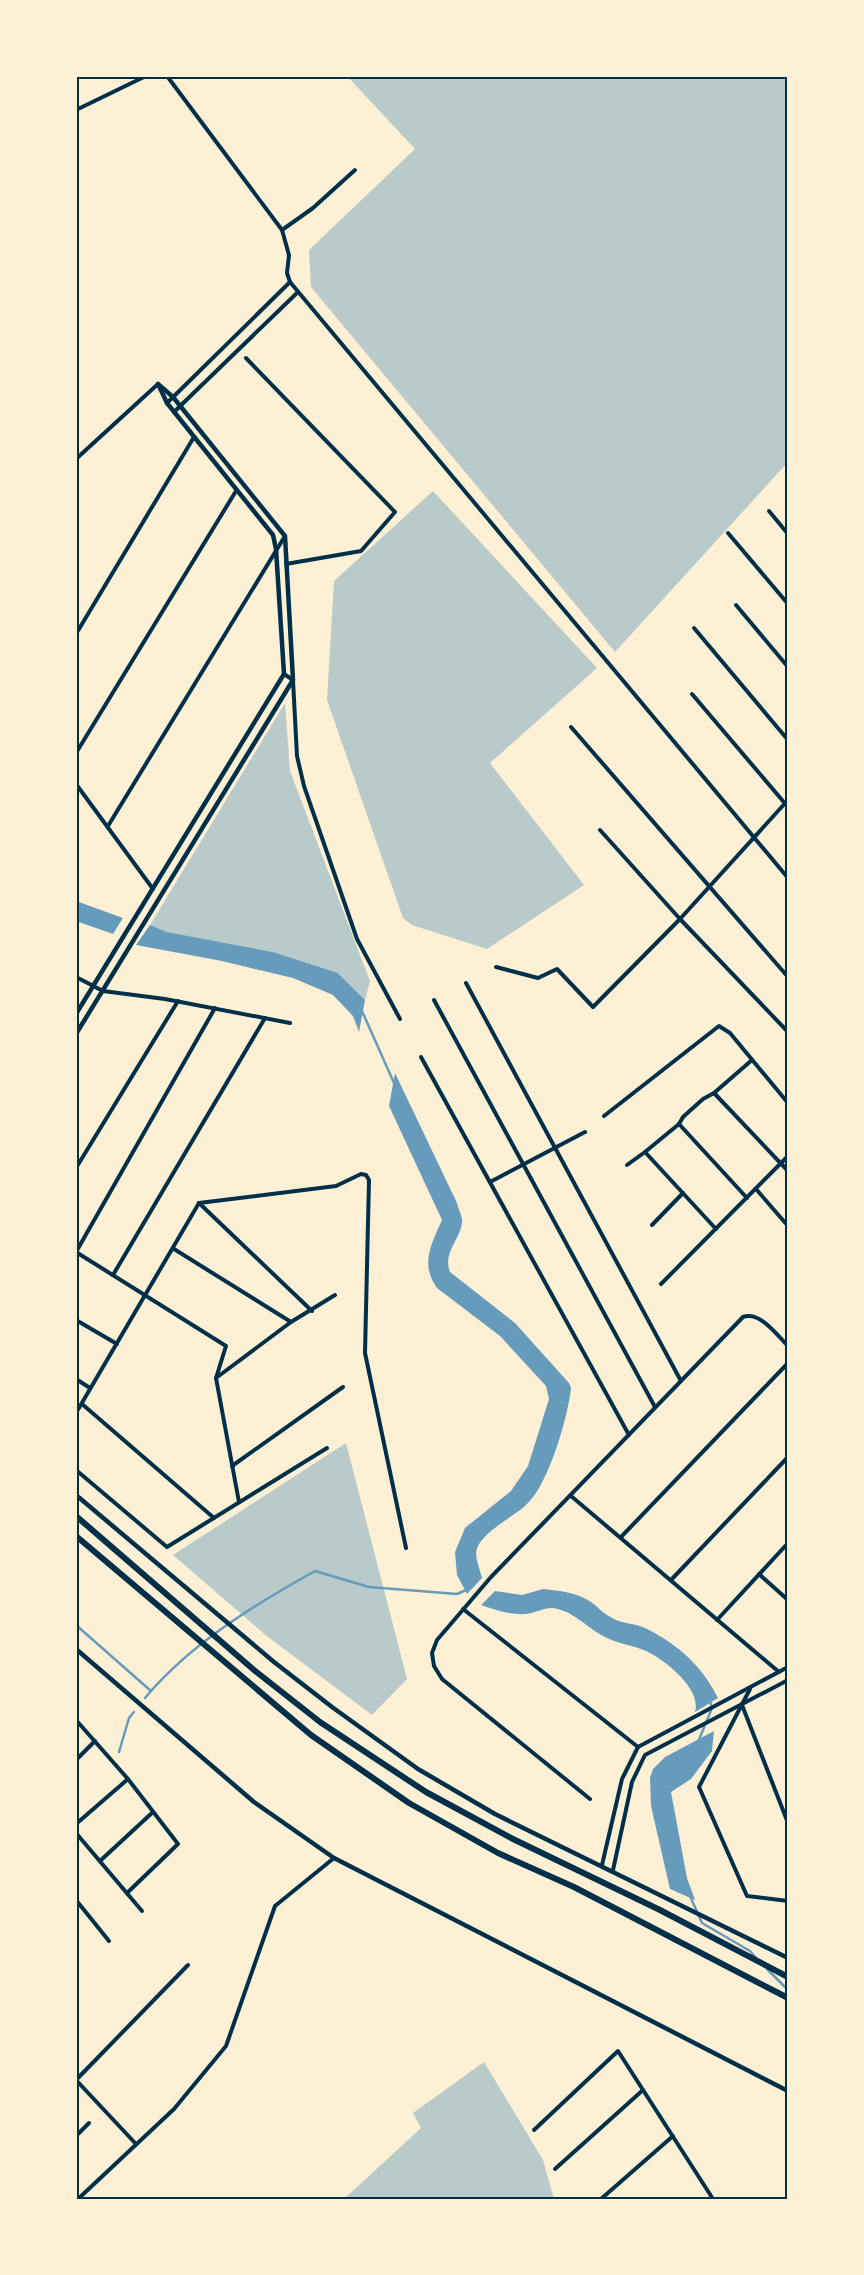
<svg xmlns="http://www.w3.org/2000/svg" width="864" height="2275" font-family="'Sofia Sans Condensed',sans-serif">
<rect width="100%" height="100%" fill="#fdf0d5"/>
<g fill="#b9caca">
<path d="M 347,76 L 788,76 L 788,462 L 615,652 L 311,287 L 309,250 L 415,149 Z"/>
<path d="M 433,491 L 597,668 L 490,763 L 584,885 L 487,949 L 412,925 L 403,918 L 327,700 L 334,581 Z"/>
<path d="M 285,703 L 290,771 L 370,981 L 365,1000 L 338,973 L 273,952 L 167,932 L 150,925 Z"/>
<path d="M 346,1443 L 407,1679 L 372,1715 L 268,1637 L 173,1555 Z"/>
<path d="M 484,2062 L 543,2160 L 554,2199 L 344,2199 L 421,2128 L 413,2113 Z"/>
</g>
<g fill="#669bbc">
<path d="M 76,901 L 123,918 L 113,934 L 76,921 Z"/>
<path d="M 150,925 L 167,932 L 273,952 L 338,973 L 365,1000 L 359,1032 L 353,1016 L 333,995 L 293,978 L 222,961 L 136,945 Z"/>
<path d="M 395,1073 L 457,1203 C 458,1208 461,1214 462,1219 C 463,1238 442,1251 450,1272 L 515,1323 L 569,1383 L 571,1388 C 568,1417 548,1486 526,1505 C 512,1518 485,1530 477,1548 C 474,1557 480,1569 482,1578 L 467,1594 L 457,1575 L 455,1552 L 465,1528 L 511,1491 L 528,1466 L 549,1399 L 546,1386 L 500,1336 L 437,1288 C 420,1264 431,1245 442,1220 L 389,1106 Z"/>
<path d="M 543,1589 C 560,1591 576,1592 591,1602 C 598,1607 604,1614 612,1618 C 623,1624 635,1623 645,1628 C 678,1644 702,1666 718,1698 L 695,1712 C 702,1689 665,1660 646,1651 C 633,1645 618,1644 605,1637 C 587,1628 573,1610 552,1608 C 543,1608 534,1613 526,1614 C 510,1615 496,1610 481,1605 L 495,1591 L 522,1595 Z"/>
<path d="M 714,1731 L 712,1751 L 691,1779 L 671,1792 L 687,1878 L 695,1900 L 670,1889 L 651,1806 L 650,1778 L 653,1769 L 665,1757 Z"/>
</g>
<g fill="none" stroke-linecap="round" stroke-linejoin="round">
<g stroke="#669bbc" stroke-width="2.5">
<path d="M 362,1011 L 394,1083"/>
<path d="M 76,1625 L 151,1691"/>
<path d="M 145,1698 C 190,1644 254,1605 315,1571 L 369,1587 L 457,1594 L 466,1590"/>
<path d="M 698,1742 L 712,1708 L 710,1701"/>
<path d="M 119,1752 L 129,1718 L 134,1712"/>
<path d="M 690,1896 L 702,1923 L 750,1951 L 756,1958"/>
<path d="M 767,1969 L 788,1990"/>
</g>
<g stroke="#003049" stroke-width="4">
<path d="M 167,76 L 282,230 L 289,255 L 287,273 L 290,282 L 788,878"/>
<path d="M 76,110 L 146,76"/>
<path d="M 282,230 L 313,208 L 355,170"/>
<path d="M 246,358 L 395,512 L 361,551 L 286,564"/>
<path d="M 167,403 L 290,282"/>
<path d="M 174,412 L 298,292"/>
<path d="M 76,459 L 158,384"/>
<path d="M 769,511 L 788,534"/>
<path d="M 728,533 L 788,604"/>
<path d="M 736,605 L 788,667"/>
<path d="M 694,628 L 788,740"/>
<path d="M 76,634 L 194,437"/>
<path d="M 284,674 L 293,680 L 297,756 L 304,786 L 357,939 L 400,1019"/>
<path d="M 692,694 L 788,807"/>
<path d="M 571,727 L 788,977"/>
<path d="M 76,753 L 236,491"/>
<path d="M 76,784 L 153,889"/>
<path d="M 108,826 L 285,536"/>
<path d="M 600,830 L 680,919 L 788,1032"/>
<path d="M 496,967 L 538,978 L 557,969 L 593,1007 L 680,919 L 788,800"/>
<path d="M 76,977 L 103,991 L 165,999 L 290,1023"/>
<path d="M 466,983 L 681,1381"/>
<path d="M 434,1000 L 655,1407"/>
<path d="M 421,1057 L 629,1435"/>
<path d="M 714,1093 L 788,1171"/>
<path d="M 604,1116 L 719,1026 L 730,1033 L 788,1103"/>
<path d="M 679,1124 L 747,1198"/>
<path d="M 627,1165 L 645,1152"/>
<path d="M 76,1168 L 178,1001"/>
<path d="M 490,1182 L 585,1132"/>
<path d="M 756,1189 L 788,1226"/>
<path d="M 199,1203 L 336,1186 L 361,1174 L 366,1175 L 369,1180 L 365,1353 L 406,1548"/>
<path d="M 199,1203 L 312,1311"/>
<path d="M 652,1225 L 683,1193"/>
<path d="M 716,1229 L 645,1152 L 679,1124 L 683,1117 L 703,1099 L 714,1093 L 752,1060"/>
<path d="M 174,1249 L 291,1322"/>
<path d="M 76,1252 L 226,1346 L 216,1378 L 239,1502"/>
<path d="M 76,1252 L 215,1008"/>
<path d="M 113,1275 L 265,1018"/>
<path d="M 661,1284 L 788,1156"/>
<path d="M 76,1320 L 117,1344"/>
<path d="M 216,1378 L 291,1322 L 335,1295"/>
<path d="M 76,1379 L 90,1388"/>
<path d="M 82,1404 L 214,1518"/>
<path d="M 76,1413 L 199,1203"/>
<path d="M 232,1466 L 343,1387"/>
<path d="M 76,1470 L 167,1547 L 327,1448"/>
<path d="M 571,1496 L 779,1672"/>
<path d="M 621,1537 L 788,1363"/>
<path d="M 759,1574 L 788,1600"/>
<path d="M 671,1580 L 788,1457"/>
<path d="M 463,1609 L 638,1747"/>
<path d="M 717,1620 L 788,1543"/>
<path d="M 750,1689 L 699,1787 L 747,1896 L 788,1901"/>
<path d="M 742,1705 L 788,1823"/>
<path d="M 76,1720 L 128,1779 L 178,1844 L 127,1893"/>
<path d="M 76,1760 L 95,1741"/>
<path d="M 590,1799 L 442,1679 L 434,1666 L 432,1653 L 437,1640 L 491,1577 L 743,1317 C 760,1311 777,1335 788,1346"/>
<path d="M 76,1824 L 128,1779"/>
<path d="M 76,1833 L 142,1911"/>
<path d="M 100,1861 L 153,1812"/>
<path d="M 602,1865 L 622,1779 L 638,1747 L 788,1667"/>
<path d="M 613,1870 L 632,1782 L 645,1755 L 788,1680"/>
<path d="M 76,1900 L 109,1941"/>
<path d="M 76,2080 L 188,1965"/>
<path d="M 76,2080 L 136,2144"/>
<path d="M 534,2130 L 618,2051 L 713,2199"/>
<path d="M 76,2136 L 89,2123"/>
<path d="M 555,2169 L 643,2090"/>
<path d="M 78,2199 L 174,2109 L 226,2046 L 275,1906 L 334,1858"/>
<path d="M 601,2199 L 673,2136"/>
</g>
<g stroke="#003049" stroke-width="4.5">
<path d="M 76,1014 L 284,674 L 276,549 L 273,535 L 167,403 L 159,386"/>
<path d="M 76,1034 L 293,680 L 285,536 L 173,397 L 158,384"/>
<path d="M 76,1495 L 274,1662 L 332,1707 L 418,1769 L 495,1814 L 788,1958"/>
<path d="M 76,1649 L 254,1802 L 334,1858 L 788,2091"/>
</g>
<g stroke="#003049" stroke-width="6">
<path d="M 76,1516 L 254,1670 L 320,1722 L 426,1792 L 513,1839 L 660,1910 L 788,1977"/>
<path d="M 76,1536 L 311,1735 L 409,1803 L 498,1853 L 574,1887 L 788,1998"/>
</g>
</g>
<rect width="864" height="2275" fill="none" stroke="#fdf0d5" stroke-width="155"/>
<rect x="78" y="78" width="708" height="2120" fill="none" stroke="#003049" stroke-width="2"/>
</svg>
